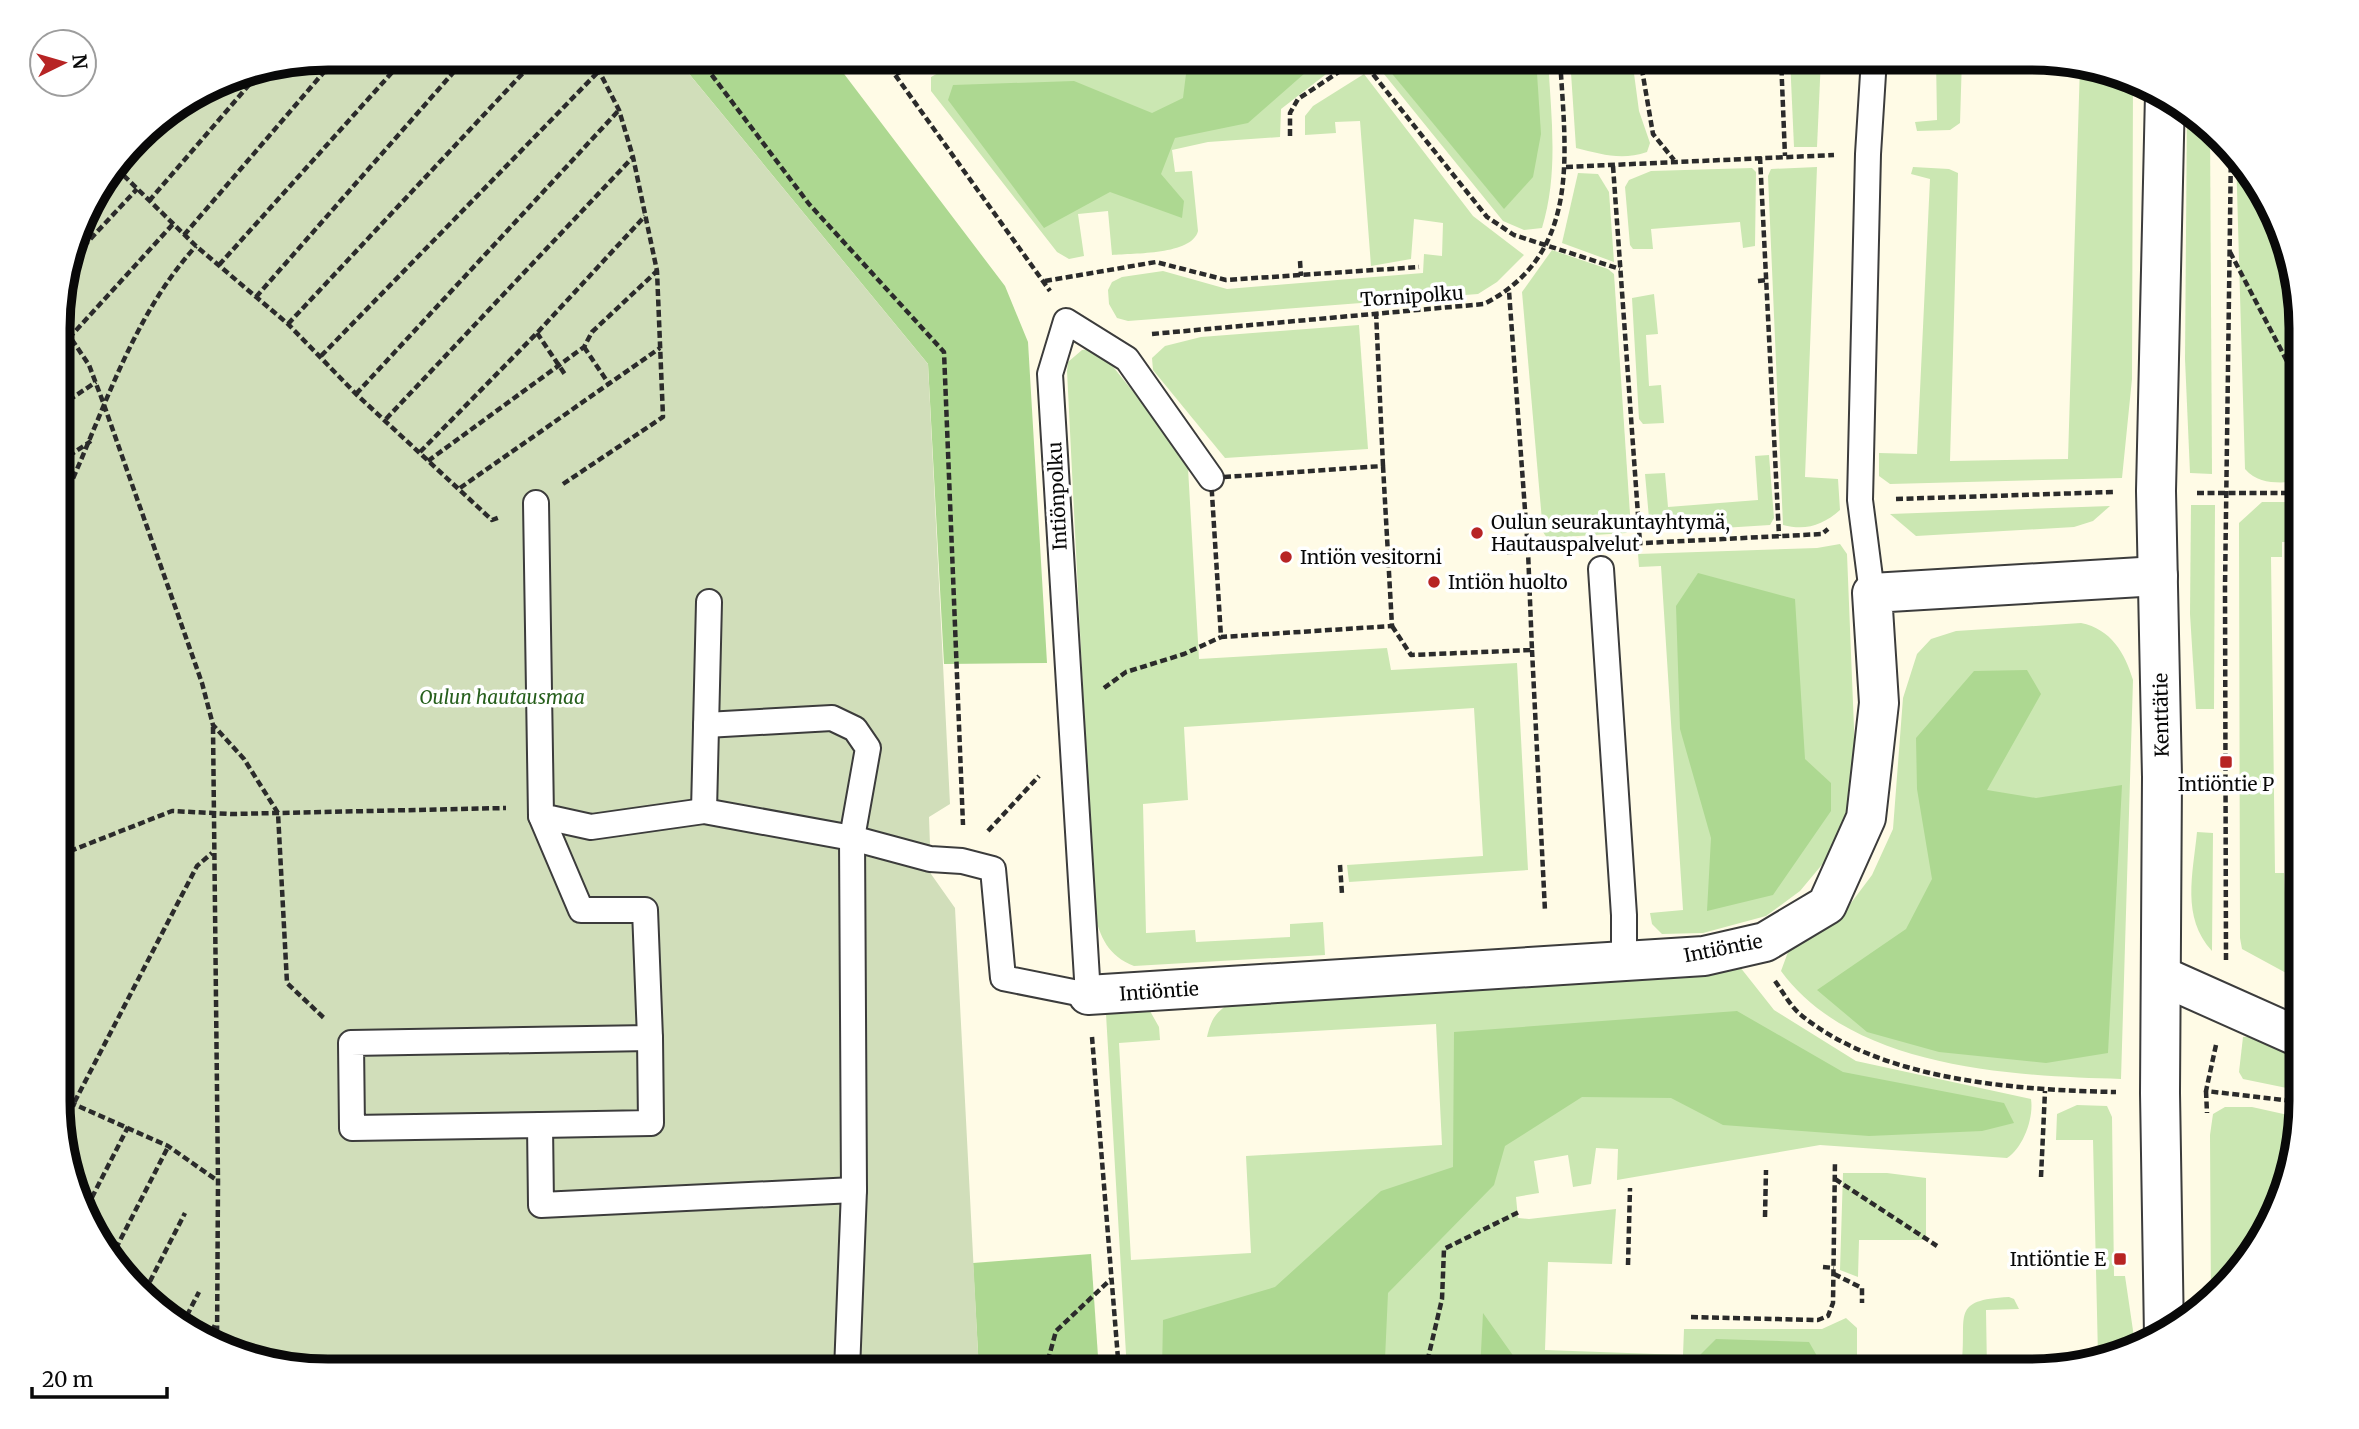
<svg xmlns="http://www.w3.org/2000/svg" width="2359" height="1429" font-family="Merriweather,serif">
<rect width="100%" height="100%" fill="#fffbe6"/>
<g fill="#cbe7b2">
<path d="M 1159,58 L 1342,58 L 1343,61 L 1281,109 L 1280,137 L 1208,142 L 1172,150 L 1175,172 L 1192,171 L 1198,231 C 1192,255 1134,253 1112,255 L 1108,211 L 1078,214 L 1084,256 L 1069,259 L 1057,252 L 931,91 L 931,77 L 940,72 Z"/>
<path d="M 1371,58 L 1548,58 C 1551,116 1559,172 1542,228 L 1524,230 L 1503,221 Z"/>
<path d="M 1570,58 L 1604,58 L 1605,68 L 1633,66 L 1639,111 L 1650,143 L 1647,152 C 1621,161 1601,154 1576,148 Z"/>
<path d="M 1790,58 L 1821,58 L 1817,147 L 1794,147 Z"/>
<path d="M 1936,58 L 1962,58 L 1960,123 L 1950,130 L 1917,131 L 1915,122 L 1937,120 Z"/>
<path d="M 2080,64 L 2101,67 L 2133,80 L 2132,379 L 2122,478 L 1890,484 L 1879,476 L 1879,453 L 1917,454 L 1930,179 L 1911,174 L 1913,167 L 1949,169 L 1958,173 L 1950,461 L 2068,459 Z"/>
<path d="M 1364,74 L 1473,216 L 1524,255 L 1497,282 L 1478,294 L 1128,321 L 1117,318 L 1109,304 L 1108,290 L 1112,282 L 1122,277 L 1163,271 L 1227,289 L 1423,273 L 1424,254 L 1442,256 L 1443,223 L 1414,219 L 1411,259 L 1371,266 L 1360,121 L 1335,122 L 1336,133 L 1305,135 L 1305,116 L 1313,106 Z"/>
<path d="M 2187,110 L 2210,127 L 2212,474 L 2190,473 L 2185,359 Z"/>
<path d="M 2236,155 L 2265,192 L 2301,310 L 2301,482 C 2279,482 2260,486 2245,469 Z"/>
<path d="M 1817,167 L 1805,477 L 1838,479 L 1840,510 C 1823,525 1806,531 1783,525 L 1768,176 L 1771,169 Z"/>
<path d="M 1752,168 L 1756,172 L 1755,246 L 1743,248 L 1740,222 L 1651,229 L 1653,249 L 1633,249 L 1630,245 L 1625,187 L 1629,180 L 1651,171 Z"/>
<path d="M 1578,173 L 1598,174 L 1609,192 L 1614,262 L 1562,243 Z"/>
<path d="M 1552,250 L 1608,269 L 1614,274 L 1631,529 L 1626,533 L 1547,538 L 1543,532 L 1522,292 Z"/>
<path d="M 1654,294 L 1658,334 L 1646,335 L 1649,386 L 1661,385 L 1664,423 L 1643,424 L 1639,419 L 1632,298 Z"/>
<path d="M 1359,325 L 1368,449 L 1225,458 L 1153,370 L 1152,358 L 1165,346 L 1201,337 Z"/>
<path d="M 1091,349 L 1102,353 L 1184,455 L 1188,468 L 1199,659 L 1387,648 L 1391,670 L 1517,663 L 1528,870 L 1349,882 L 1347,865 L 1483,856 L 1474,708 L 1184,727 L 1188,800 L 1143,804 L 1146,933 L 1195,930 L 1196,942 L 1290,937 L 1290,924 L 1323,922 L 1325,955 L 1134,966 C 1108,956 1100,937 1094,912 L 1067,371 L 1068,362 L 1082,350 Z"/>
<path d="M 1769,455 L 1774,518 L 1770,525 L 1659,532 L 1650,529 L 1645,474 L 1665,473 L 1668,507 L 1758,500 L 1755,456 Z"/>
<path d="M 2262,502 L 2301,502 L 2301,542 L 2282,542 L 2282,557 L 2271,557 L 2275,873 L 2284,873 L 2285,893 L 2301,901 L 2301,981 L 2242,949 L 2240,938 L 2239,523 Z"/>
<path d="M 2191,505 L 2215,505 L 2214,709 L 2196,709 L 2190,614 Z"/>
<path d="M 2110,506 L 2093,521 L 2074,527 L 1916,536 L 1890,514 Z"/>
<path d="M 1840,544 L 1847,554 L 1856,778 L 1848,819 L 1830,855 L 1800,891 L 1766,916 L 1703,933 L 1662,934 L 1652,924 L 1650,913 L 1683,910 L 1661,566 L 1639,567 L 1638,554 L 1817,548 Z"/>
<path d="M 2081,623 C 2111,629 2125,653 2133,680 L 2121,1079 C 2010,1076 1852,1068 1781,971 L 1788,952 L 1839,919 L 1872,875 L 1893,829 L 1903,698 L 1917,654 L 1931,639 L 1956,631 Z"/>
<path d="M 2197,832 L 2213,833 L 2212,951 C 2181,917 2193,874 2197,832 Z"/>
<path d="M 1740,967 L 1774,1010 L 1856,1061 L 2031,1099 C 2034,1118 2023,1148 2007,1158 L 1820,1145 L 1617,1180 L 1618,1149 L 1596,1148 L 1591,1184 L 1573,1187 L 1568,1155 L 1534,1161 L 1539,1193 L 1516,1197 L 1518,1218 L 1529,1219 L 1616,1209 L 1612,1264 L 1548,1262 L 1545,1350 L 1683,1355 L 1684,1329 L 1822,1329 L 1846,1318 L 1857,1328 L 1857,1361 L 1962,1362 C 1967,1315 1950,1300 2009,1297 L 2014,1299 L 2019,1309 L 1986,1310 L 1987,1371 L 1127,1371 L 1106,1014 L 1150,1011 L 1159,1027 L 1160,1040 L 1119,1043 L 1131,1260 L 1251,1253 L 1246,1156 L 1442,1145 L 1436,1024 L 1207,1037 C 1211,1020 1215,1012 1231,1003 Z"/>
<path d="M 2255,1036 L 2301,1054 L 2301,1091 L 2243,1079 L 2239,1072 L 2243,1037 Z"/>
<path d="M 2077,1105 L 2107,1106 L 2112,1117 L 2114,1276 L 2125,1276 L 2135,1344 L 2098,1356 L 2093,1140 L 2056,1140 L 2057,1114 Z"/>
<path d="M 2225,1107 L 2252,1107 L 2301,1118 L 2296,1133 L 2293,1132 L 2293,1144 C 2275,1204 2263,1261 2211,1301 L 2210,1135 L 2213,1114 Z"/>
<path d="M 1843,1173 L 1887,1173 L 1926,1178 L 1926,1240 L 1859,1240 L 1858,1277 L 1840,1270 Z"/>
</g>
<g fill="#add891">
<path d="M 676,58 L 832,58 L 1005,286 L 1028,342 L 1047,663 L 944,664 L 928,364 Z"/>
<path d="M 1379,58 L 1536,58 L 1541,134 L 1533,177 L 1504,209 Z"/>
<path d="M 1187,66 L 1313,66 L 1248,123 L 1175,138 L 1161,174 L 1184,201 L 1182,218 L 1110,192 L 1044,228 L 948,100 L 953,85 L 1074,81 L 1152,113 L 1183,98 Z"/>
<path d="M 1698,573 L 1795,599 L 1805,759 L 1831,783 L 1831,811 L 1773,895 L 1707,911 L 1711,838 L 1680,729 L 1676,606 Z"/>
<path d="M 2027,670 L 2041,694 L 1987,790 L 2036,798 L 2122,785 L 2108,1053 L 2046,1063 L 1939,1052 L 1867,1032 L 1817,990 L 1906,929 L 1932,879 L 1917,789 L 1916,738 L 1974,671 Z"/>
<path d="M 1737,1011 L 1843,1072 L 2004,1103 L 2014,1123 L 1982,1131 L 1869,1136 L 1723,1125 L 1671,1098 L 1582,1097 L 1505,1146 L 1494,1185 L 1388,1293 L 1385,1359 L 1381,1371 L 1162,1371 L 1163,1320 L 1275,1287 L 1381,1191 L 1453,1167 L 1454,1032 Z"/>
<path d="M 1091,1254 L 1099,1371 L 979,1371 L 973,1263 Z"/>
<path d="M 1483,1313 L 1524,1371 L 1525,1371 L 1480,1371 Z"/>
<path d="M 1716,1339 L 1809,1342 L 1825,1370 L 1836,1371 L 1661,1371 L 1690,1365 Z"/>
</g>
<path fill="#d1deba" d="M 328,58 L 676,58 L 928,364 L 950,804 L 929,817 L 931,874 L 955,908 L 979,1371 L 327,1371 L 258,1362 L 192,1335 L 103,1251 L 60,1136 L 60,293 L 86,208 L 149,125 L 225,78 Z"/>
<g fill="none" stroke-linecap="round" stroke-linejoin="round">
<g stroke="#3c3c3c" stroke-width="28">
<g id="service">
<path d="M 536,503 L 541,816 L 591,827 L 704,811 L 852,838 L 930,859 L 962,861 L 993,869 L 1003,978 L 1088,995 L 1050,374 L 1066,321 L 1127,359 L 1211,478"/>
<path d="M 1601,569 L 1624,915 L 1624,960"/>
<path d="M 1872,593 L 1860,500 L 1868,154 L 1874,58"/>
<path d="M 706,725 L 832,718 L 855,729 L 868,748 L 852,838 L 854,1190 L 847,1371"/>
<path d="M 704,811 L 709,602"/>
<path d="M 541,816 L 581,910 L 645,910 L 650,1038 L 351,1043 L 352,1128 L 540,1125 L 541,1205 L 854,1190"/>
<path d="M 540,1125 L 651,1123 L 650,1038"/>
</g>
</g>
<g stroke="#3c3c3c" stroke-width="42">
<g id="minor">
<path d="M 2162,976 L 2301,1038"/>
<path d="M 1088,995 L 1704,956 L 1765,942 L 1827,905 L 1866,818 L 1879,703 L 1872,593 L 2158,576"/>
<path d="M 2164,1336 L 2160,1093 L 2162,777 L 2156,491 L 2165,94"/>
</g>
</g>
<g stroke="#2b2b2b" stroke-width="4.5" stroke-dasharray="7 3.5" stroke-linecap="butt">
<path d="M 699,58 L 809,204 L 944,352 L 963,825"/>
<path d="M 883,58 L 1050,291"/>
<path d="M 1360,58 L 1487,217 L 1514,235 L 1620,269"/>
<path d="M 1640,58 L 1653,134 L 1674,160"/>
<path d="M 1781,58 L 1785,156"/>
<path d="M 896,74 L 931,59 L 961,58"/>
<path d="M 1290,136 L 1290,113 L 1298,99 L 1360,58"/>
<path d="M 1760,157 L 1779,536"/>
<path d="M 1613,166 L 1640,543"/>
<path d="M 1566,167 L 1834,155"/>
<path d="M 116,168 L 196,246 L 288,324 L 356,394 L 492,520 L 500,517"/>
<path d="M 149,201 L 261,71"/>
<path d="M 184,235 L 336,58"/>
<path d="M 2230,252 L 2301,388"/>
<path d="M 1300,261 L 1301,276"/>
<path d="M 69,262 L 137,189"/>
<path d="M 219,265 L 405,58"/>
<path d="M 1045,281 L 1156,262 L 1226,280 L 1419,267"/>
<path d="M 1758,281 L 1767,280"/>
<path d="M 256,297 L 466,58"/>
<path d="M 1376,312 L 1383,466"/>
<path d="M 60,322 L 89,365 L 103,402 L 202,683 L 213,725 L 244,759 L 278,813 L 287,983 L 325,1019"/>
<path d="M 288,324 L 537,58"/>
<path d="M 537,333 L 566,376"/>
<path d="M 1152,334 L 1484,304 C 1583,253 1565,151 1560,58"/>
<path d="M 60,344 L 70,337 L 173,224"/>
<path d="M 584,347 L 609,384"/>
<path d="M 321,356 L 599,71"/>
<path d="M 356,394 L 619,110"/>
<path d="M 60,406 L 96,382"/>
<path d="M 386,419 L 633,157"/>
<path d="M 420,452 L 537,333 L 645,216"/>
<path d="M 428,461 L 584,347 L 592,332 L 657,271"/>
<path d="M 60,462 L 91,441"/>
<path d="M 1383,466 L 1392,626 L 1221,637 L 1211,478 Z"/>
<path d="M 563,484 L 663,417 L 657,271 L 633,157 L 619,110 L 599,71 L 589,58"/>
<path d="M 460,488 L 660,348"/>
<path d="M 2197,493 L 2301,493"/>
<path d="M 1896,499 L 2114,492"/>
<path d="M 60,507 C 102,419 129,320 196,246"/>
<path d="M 1625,544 L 1822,534 L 1828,529"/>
<path d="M 1507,552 L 1528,551 L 1509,291"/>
<path d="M 1388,559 L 1405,558"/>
<path d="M 1392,626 L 1411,655 L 1532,650 L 1528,551 L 1571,548"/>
<path d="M 1532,650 L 1545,911"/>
<path d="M 1104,688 L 1126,672 L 1184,654 L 1221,637"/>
<path d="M 213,727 L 218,1181 L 217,1345"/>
<path d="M 988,831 L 1039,776"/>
<path d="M 60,855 L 172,811 L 232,814 L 506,808"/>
<path d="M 1340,865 L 1342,894"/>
<path d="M 2226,960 L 2225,587 L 2231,149"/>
<path d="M 1775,981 C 1783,992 1791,1007 1801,1015 C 1882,1081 2016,1090 2116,1092"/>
<path d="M 1092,1037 L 1119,1371"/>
<path d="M 2216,1045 L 2206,1091 L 2301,1102"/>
<path d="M 2206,1091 L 2207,1113"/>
<path d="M 60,1098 L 168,1146 L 218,1181"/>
<path d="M 60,1130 L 197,866 L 212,853"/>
<path d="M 2041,1177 L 2045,1091"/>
<path d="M 1835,1179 L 1937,1246"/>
<path d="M 87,1207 L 128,1127"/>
<path d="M 1765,1217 L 1766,1170"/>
<path d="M 111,1258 L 168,1147"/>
<path d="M 1628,1265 L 1630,1188"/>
<path d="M 1823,1267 L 1834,1268"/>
<path d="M 1834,1274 L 1862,1288 L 1862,1303"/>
<path d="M 145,1291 L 185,1213"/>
<path d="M 1691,1317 L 1818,1320 L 1828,1316 L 1833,1303 L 1835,1161"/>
<path d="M 182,1325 L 199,1292"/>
<path d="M 207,1341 L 216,1323"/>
<path d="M 1045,1371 L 1056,1331 L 1111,1279"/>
<path d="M 1425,1371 L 1442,1299 L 1444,1249 L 1521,1211"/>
</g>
<use href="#service" stroke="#fff" stroke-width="24"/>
<use href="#minor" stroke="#fff" stroke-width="38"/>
</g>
<g fill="#b72424" stroke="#fff" stroke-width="2.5">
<circle cx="1477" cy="533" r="7"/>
<circle cx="1286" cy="557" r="7"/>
<circle cx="1434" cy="582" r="7"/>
<rect x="2219" y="755" width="14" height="14" rx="3.5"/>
<rect x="2113" y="1252" width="14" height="14" rx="3.5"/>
</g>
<g text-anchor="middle" stroke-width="7" stroke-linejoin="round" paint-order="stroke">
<g font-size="19" fill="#090909" stroke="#fff">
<text transform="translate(1412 296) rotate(-4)" y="7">Tornipolku</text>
<text transform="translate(1057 496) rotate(-93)" y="7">Intiönpolku</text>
<text transform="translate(2161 715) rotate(-91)" y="7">Kenttätie</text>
<text transform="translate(1723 948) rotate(-11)" y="7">Intiöntie</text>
<text transform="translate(1159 991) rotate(-4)" y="7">Intiöntie</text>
</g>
<g font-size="19" fill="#090909" stroke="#fff" text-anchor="start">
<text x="1491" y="529">Oulun seurakuntayhtymä,<tspan x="1491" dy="22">Hautauspalvelut</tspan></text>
<text x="1300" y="564">Intiön vesitorni</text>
<text x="1448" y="589">Intiön huolto</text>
<text x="2226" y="791" text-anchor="middle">Intiöntie P</text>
<text x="2106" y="1266" text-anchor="end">Intiöntie E</text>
</g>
<g font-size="19" font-style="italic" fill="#265f1c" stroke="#fff">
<text x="502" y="704">Oulun hautausmaa</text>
</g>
</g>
<path d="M0 0H2359V1429H0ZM328 70H2031A258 258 0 0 1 2289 328V1101A258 258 0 0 1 2031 1359H328A258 258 0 0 1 70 1101V328A258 258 0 0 1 328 70Z" fill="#fff" fill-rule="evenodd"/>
<path fill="none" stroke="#090909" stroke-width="9" d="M328 70H2031A258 258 0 0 1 2289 328V1101A258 258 0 0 1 2031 1359H328A258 258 0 0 1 70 1101V328A258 258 0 0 1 328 70Z"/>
<g transform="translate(63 63) rotate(85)"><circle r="33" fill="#ffffff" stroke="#9d9d9d" stroke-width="2"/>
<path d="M0-5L12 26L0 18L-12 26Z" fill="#b72424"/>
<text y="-10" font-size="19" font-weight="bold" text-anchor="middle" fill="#090909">N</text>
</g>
<path d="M32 1387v10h135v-10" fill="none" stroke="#090909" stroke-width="3.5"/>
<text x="42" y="1387" font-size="21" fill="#090909" stroke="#ffffff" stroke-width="5" paint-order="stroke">20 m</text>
</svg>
